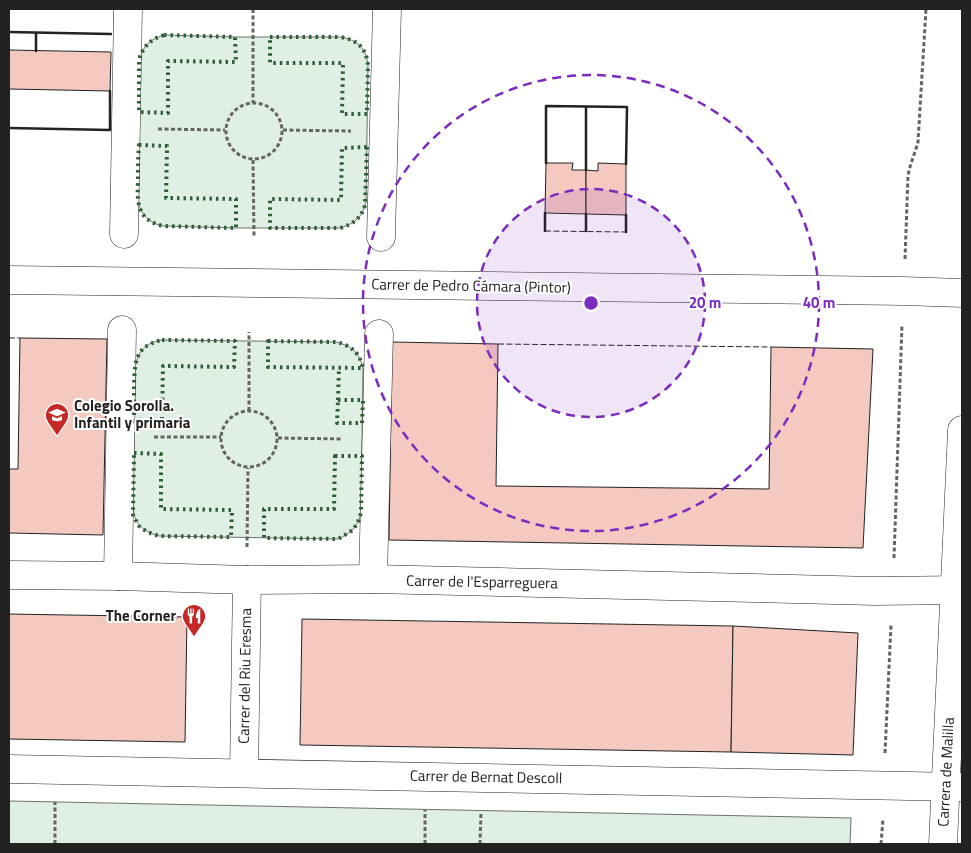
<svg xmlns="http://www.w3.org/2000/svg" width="971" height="853" font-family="'Titillium Web',sans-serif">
<rect width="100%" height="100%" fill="#fff"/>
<g fill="#e0efe3" stroke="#6f6f6f">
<path d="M 164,35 L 235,37 L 340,37 C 357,40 366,47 368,65 L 366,202 C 363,217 354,224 340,228 L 236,228 L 163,226 C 149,223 142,216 138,202 L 139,60 C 143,46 150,39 164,35 Z"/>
<path d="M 162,340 L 336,342 C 352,346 359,352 363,368 L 361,513 C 358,527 351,533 338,539 L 159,536 C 142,531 134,524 133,506 L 135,368 C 138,351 145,343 162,340 Z"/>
<path d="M 9,801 L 851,818 L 850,844 L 9,844 Z"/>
</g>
<g fill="#f3c9c0" stroke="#222">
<path d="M 9,50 L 111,52 L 110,91 L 9,89 Z"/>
<path d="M 546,163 L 573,163 L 572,170 L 586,170 L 586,214 L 545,213 Z"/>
<path d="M 598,163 L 626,164 L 626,215 L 586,214 L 586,170 L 598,171 Z"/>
<path d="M 20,338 L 107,339 L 103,535 L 9,533 L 9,469 L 18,469 Z"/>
<path d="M 392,342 L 498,344 L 496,486 L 769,489 L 771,347 L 873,349 L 863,548 L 389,540 Z"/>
<path d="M 9,614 L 187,617 L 185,742 L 9,739 Z"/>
<path d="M 302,619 L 733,626 L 731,752 L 300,745 Z"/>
<path d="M 733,626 L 858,633 L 853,755 L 731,752 Z"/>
</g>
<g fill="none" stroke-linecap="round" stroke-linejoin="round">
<g stroke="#222" stroke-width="29">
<g id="minor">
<path d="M 124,234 L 128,9"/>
<path d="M 381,237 L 387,9"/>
<path d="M 9,280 L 903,291 L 962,293"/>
<path d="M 9,575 L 118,576 L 247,580 L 373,579 L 875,591 L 962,590"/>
<path d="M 118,576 L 122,330"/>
<path d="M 373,579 L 379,334"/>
<path d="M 9,769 L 962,787"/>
<path d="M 244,773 L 247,580"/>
<path d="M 943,844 L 962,430"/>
</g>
</g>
<g stroke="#646464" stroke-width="3" stroke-dasharray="4 2.5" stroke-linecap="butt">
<path d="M 253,9 L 253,103"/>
<circle cx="254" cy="131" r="28"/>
<path d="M 158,129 L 225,130"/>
<path d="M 283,130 L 351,131"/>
<path d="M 253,160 L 254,236"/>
<path d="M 905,259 L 908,176 C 910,164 915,153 918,142 L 926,9"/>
<circle cx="249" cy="439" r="28"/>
<path d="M 249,411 L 249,332"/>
<path d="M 154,437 L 221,437"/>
<path d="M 278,438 L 343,439"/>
<path d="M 247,547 L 248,468"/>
<path d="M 894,558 L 902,325"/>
<path d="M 885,753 L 891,625"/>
<path d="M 55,844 L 55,802"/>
<path d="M 425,844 L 425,810"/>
<path d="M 480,844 L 481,812"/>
<path d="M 881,844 L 883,819"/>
</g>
<use href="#minor" stroke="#fff" stroke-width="28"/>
<g stroke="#2f5e38" stroke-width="4" stroke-dasharray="2.5 4" stroke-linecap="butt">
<path d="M 164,35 L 235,37 L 236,62 L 168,61 L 168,113 L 139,112 L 139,60 C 143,46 151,39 164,35 Z"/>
<path d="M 270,37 L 340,37 C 357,40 366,47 368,65 L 367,114 L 342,114 L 343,63 L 270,63 Z"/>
<path d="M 139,145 L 167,146 L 166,198 L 236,199 L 236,228 L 163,226 C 137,220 137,203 138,181 C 138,169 138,157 139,145 Z"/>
<path d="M 367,147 L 365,205 C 361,219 353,224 340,228 L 270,228 L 270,199 L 341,200 L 342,148 Z"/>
<path d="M 162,340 L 235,341 L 234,367 L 163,366 L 162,422 L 134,421 C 134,409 134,397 134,385 C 135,361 135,346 162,340 Z"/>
<path d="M 268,341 L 336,342 C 352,346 359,352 363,368 L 268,367 Z"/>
<path d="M 338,400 L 363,400 L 362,423 L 337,423 Z"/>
<path d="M 338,400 L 339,368"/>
<path d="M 134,453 L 161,454 L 161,509 L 232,510 L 231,537 L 159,536 L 147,532 L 139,526 L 133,515 Z"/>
<path d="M 335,456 L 362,456 L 361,513 L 358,522 L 353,530 L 338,539 L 264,538 L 264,509 L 334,509 Z"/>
</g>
<g stroke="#222" stroke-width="1" stroke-dasharray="6 2.5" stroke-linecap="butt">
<path d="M 545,231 L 626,232"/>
<path d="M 9,338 L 20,338"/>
<path d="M 498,344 L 771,347"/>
</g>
<g stroke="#222" stroke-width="2.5">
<path d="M 9,32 L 111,34"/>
<path d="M 36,33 L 36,51"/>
<path d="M 9,128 L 110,130 L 110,91"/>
<path d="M 546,163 L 546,106 L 627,107 L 626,164"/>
<path d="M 586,170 L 586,107"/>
<path d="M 545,231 L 545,213"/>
<path d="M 586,231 L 586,214"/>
<path d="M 626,232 L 626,215"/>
</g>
</g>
<circle cx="591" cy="303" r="114" fill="#7b2cbf" fill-opacity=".12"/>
<g fill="none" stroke="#7b2cbf" stroke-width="2.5" stroke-dasharray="9 6">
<circle cx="591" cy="303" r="114"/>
<circle cx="591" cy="303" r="228"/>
</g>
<defs>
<g id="school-pin" transform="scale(1.25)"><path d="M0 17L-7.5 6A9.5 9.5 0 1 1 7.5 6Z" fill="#c62828" stroke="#fff"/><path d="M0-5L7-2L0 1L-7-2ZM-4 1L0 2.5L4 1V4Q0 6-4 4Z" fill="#fff"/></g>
<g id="restaurant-pin" transform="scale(1.25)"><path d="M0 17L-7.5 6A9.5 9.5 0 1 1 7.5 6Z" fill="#c62828" stroke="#fff"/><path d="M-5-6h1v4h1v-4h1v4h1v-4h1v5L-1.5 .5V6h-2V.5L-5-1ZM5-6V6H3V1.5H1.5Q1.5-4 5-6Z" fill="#fff"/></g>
</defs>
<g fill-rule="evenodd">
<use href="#school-pin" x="57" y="415"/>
<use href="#restaurant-pin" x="194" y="616"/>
</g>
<g text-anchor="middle" stroke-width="4" stroke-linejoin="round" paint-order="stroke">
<g font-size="15" fill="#222" stroke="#fff">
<text transform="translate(471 286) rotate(1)" y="5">Carrer de Pedro Cámara (Pintor)</text>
<text transform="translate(482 582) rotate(1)" y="5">Carrer de l'Esparreguera</text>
<text transform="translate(245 676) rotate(-89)" y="5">Carrer del Riu Eresma</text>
<text transform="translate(946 772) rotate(-87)" y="5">Carrera de Malilla</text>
<text transform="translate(486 777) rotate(1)" y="5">Carrer de Bernat Descoll</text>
</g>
<g font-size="15" font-weight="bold" fill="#222" stroke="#fff" text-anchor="start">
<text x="74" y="411">Colegio Sorolla.<tspan x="74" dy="17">Infantil y primaria</tspan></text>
<text x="176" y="621" text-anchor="end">The Corner</text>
</g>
</g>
<circle cx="591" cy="303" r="8" fill="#7b2cbf" stroke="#fff" stroke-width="2.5"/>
<g font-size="15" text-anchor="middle" font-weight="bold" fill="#7b2cbf" stroke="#fff" stroke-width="4" stroke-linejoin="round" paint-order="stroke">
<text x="705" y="308">20 m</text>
<text x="819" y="308">40 m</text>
</g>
<rect width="971" height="853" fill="none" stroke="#222222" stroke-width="20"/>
</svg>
